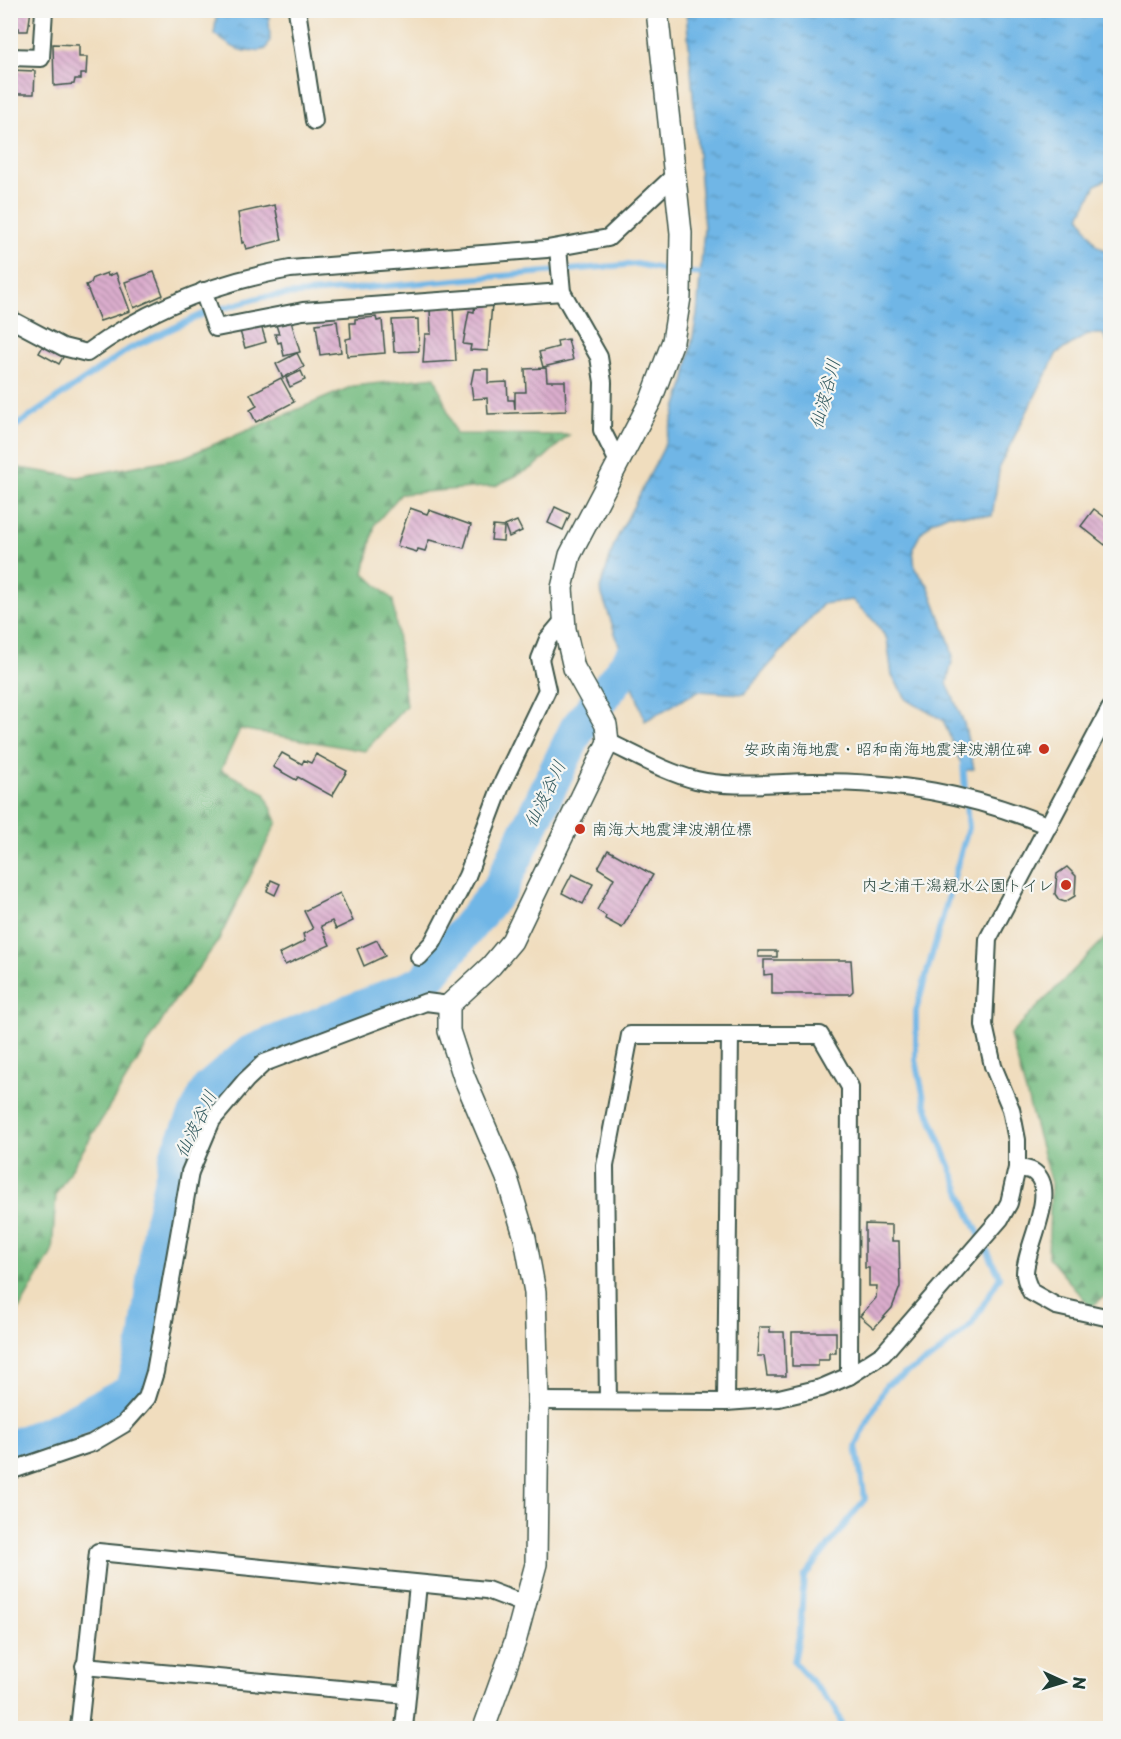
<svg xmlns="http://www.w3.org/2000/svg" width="1121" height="1739" font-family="'Playpen Sans','Klee One',sans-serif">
<defs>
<pattern id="forest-firs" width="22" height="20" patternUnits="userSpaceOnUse" patternTransform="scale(1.5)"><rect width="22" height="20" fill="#74bb80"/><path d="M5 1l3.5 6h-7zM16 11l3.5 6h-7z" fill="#5f996a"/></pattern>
<pattern id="water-ripples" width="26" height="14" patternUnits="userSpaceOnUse" patternTransform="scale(1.5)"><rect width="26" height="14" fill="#6fb6e6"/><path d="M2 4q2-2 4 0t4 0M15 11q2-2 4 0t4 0" fill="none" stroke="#5b95bb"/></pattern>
<pattern id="building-back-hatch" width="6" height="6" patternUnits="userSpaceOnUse" patternTransform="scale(1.5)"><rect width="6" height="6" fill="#dbadcd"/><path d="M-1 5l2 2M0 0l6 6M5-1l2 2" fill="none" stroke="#b18ea7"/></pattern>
</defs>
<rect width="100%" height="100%" fill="#f6f6f2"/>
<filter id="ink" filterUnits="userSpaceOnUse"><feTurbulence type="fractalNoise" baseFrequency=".0167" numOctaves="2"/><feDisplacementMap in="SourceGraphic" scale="12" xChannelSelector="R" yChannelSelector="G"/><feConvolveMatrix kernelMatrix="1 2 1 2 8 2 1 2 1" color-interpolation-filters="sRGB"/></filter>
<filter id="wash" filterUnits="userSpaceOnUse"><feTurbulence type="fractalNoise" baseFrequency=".008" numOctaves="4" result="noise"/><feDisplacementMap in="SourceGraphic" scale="24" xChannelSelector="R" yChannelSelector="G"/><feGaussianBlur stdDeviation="1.35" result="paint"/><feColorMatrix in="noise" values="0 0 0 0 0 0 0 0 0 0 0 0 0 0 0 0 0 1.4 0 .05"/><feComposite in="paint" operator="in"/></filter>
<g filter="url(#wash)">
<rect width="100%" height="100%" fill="#f0ddbe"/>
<g fill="url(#forest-firs)" stroke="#4a7c5a" stroke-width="1.5">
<path d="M 435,377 L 456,434 L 569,435 L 534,467 L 495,486 L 401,494 L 375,524 L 364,573 L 393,600 L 406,706 L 365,751 L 240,729 L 221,770 L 265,793 L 277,822 L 218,941 L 173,1003 L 56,1194 L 52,1252 L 11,1324 L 11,469 L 13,467 L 78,477 L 184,457 L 353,386 Z"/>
<path d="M 1110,933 L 1110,1292 L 1091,1307 L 1048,1257 L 1051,1183 L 1010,1035 Z"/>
</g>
<g fill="url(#water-ripples)" stroke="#477a8d" stroke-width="1.5">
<path d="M 686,11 L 1110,11 L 1110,177 L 1096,185 L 1080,216 L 1096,245 L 1110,253 L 1110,346 L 1103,334 L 1088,334 L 1057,353 L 1000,465 L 992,516 L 949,514 L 933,521 L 921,533 L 913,548 L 915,569 L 928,585 L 949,641 L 953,657 L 947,683 L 964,723 L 974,769 L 964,771 L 943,720 L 907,700 L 892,676 L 887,639 L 875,622 L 852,600 L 823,604 L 744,694 L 698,691 L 645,721 L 600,589 L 615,542 L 663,449 L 684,384 L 697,315 L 704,228 Z"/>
<path d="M 217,14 L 269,16 L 270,40 L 266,49 C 243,56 232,48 214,34 Z"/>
</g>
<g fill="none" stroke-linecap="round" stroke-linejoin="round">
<g stroke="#6fb6e6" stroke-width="6">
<path d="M 10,430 L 129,349 L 203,314 L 262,297 L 637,264 L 675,272 L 707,274"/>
<path d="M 843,1728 L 835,1708 L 794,1662 L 800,1631 L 804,1577 L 865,1499 L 856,1446 L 886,1385 L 935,1356 L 971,1325 L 1000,1277 L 969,1214 L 925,1103 L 916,1060 L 916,1011 L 968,828 L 963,763"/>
</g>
<path stroke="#6fb6e6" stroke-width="36" d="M 10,1448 L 57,1430 L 132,1391 L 147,1339 L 160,1230 L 178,1154 L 209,1089 L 251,1053 L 423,983 L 500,888 L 577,729 L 657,626"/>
</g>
<g id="blocks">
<g fill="url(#building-back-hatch)">
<path d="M 14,10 L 31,10 L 28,31 L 19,31 L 19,28 L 14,28 Z"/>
<path d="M 53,44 L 79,45 L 79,57 L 87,57 L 86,74 L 81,74 L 81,79 L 75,79 L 74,84 L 54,86 Z"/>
<path d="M 10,70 L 35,71 L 34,94 L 17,94 L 17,100 L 10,100 Z"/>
<path d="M 275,205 L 282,240 L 246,249 L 244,242 L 242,243 L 238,213 Z"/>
<path d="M 154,272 L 163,295 L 134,308 L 125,282 Z"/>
<path d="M 107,273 L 108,276 L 116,273 L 130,311 L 100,321 L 86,285 L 91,283 L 93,278 Z"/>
<path d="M 475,302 L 492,304 L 488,351 L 470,350 L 471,345 L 463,344 L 469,311 L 474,312 Z"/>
<path d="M 453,307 L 456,361 L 423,363 L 425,334 L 431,334 L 430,308 Z"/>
<path d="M 376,317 L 377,321 L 382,320 L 385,353 L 347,356 L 346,339 L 351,338 L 350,323 L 355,323 L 355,319 Z"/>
<path d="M 418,319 L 419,351 L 394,352 L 392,320 Z"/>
<path d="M 291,321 L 300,352 L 284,356 L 281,342 L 278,343 L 275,334 L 279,334 L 276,325 Z"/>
<path d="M 337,321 L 341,352 L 320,355 L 316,324 Z"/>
<path d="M 261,325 L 266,342 L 245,348 L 240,331 Z"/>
<path d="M 568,339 L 573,360 L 543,367 L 539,352 L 558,347 L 557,341 Z"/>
<path d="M 43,346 L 63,357 L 59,364 L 39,353 Z"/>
<path d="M 297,353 L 304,367 L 283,378 L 276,364 Z"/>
<path d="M 546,368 L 547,381 L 565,381 L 566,411 L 488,414 L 487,398 L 473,399 L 471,384 L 474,369 L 488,369 L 488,383 L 507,382 L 508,400 L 514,400 L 515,409 L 515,392 L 526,392 L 525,369 Z"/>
<path d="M 301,371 L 305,380 L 290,387 L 286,378 Z"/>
<path d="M 281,378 L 294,402 L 256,422 L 250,410 L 257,406 L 250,394 Z"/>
<path d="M 555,507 L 570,514 L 563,530 L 548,523 Z"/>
<path d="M 410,508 L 427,514 L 429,510 L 471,525 L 464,548 L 429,540 L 425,551 L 418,549 L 417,552 L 397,546 Z"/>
<path d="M 1094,509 L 1110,521 L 1110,538 L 1105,545 L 1081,526 Z"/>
<path d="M 517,521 L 522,531 L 509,537 L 505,526 Z"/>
<path d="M 493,526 L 504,527 L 503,541 L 491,540 Z"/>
<path d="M 282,753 L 302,764 L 304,760 L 311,763 L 316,754 L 347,771 L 332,796 L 298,777 L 296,780 L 273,767 Z"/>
<path d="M 608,850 L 653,875 L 622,928 L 605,919 L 606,916 L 597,910 L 614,878 L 598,868 Z"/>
<path d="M 1067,867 L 1076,876 L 1075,896 L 1065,902 L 1059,900 L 1055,894 L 1057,874 Z"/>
<path d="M 572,874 L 593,884 L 583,904 L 562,893 Z"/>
<path d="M 271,880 L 280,884 L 275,895 L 267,891 Z"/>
<path d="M 340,893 L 353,921 L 336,929 L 332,921 L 321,926 L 330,945 L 285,965 L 279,954 L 305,941 L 303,934 L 313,929 L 304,911 Z"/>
<path d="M 377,940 L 385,956 L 364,966 L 357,949 Z"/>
<rect x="758" y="951" width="19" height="6"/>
<path d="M 764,960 L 851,960 L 853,991 L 850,994 L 772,994 L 772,974 L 764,975 Z"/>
<path d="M 865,1224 L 892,1225 L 892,1241 L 899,1241 L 900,1287 L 892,1308 L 874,1328 L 860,1316 L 876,1298 L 877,1286 L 869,1286 L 869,1268 L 865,1268 Z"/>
<path d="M 759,1327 L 770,1327 L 770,1332 L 784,1332 L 786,1376 L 767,1376 L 764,1356 L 757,1356 Z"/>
<path d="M 792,1332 L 836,1332 L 836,1353 L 829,1353 L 829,1360 L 818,1360 L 818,1366 L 792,1366 Z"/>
</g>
</g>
</g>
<g filter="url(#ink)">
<use href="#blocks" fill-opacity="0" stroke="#3e5549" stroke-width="1.5"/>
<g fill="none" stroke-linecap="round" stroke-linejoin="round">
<g stroke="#3e5549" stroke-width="20">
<g id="minor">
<path d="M 297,10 L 314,121"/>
<path d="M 10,57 L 41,58 L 44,10"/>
<path d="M 558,248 L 562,292 L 599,357 L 603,382 L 602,430 L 618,462"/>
<path d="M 203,291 L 216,328 L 303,311 L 562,292"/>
<path d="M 10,319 L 63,347 L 87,353 C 147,309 217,282 290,269 L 547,249 L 608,238 L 676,174"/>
<path d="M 608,742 C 636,755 665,772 696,780 C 734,789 775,782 814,782 C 901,782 968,793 1049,826"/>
<path d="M 419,957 L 433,942 L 467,876 L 501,786 L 547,690 L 540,659 L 548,639 L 564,620"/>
<path d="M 1017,1168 C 1023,1169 1031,1169 1035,1173 C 1059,1192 1024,1250 1025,1274 C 1025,1280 1029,1287 1031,1292 L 1056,1306 L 1110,1318"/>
<path d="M 538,1401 L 726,1402 L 779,1398 L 821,1388 L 849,1376 L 883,1354 L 1000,1219 L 1009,1203 L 1017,1168 L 1017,1140 L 1011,1109 L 993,1066 L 984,1025 L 988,939 L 1110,709"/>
<path d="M 608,1401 L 605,1166 L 630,1035 L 820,1035 L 850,1087 L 849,1376"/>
<path d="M 726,1402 L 730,1035"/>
<path d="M 10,1471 L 92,1443 L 124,1424 L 147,1398 L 155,1372 L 190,1172 L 212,1120 L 246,1080 L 264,1063 L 426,1002 L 449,1005"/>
<path d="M 84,1666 L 407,1695"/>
<path d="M 79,1728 L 98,1552 L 487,1590 L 524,1604"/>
<path d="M 404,1728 L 418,1584"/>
</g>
</g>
<g stroke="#3e5549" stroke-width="24">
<path id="tertiary" d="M 484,1728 L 515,1642 L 536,1564 L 538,1401 L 535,1292 L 525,1238 L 507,1178 L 464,1077 L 449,1031 L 449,1005 L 491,966 L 512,941 L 608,742 L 606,725 L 574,668 L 565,629 L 562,588 L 570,555 L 651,400 L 673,341 L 680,297 L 681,233 L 657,10"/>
</g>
<use href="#minor" stroke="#fff" stroke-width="16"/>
<use href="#tertiary" stroke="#fff" stroke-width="21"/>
</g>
</g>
<g fill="#c8321e" stroke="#f6f6f2" stroke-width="2">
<circle cx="1044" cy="749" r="6"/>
<circle cx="580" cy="829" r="6"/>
<circle cx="1066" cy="885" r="6"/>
</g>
<g text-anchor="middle" stroke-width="4.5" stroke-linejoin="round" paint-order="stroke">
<g font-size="16" fill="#1f3d34" stroke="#f6f6f2" text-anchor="end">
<text x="1032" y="755">安政南海地震・昭和南海地震津波潮位碑</text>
<text x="592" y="835" text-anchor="start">南海大地震津波潮位標</text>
<text x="1054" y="891">内之浦干潟親水公園トイレ</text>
</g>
<g font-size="18" font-style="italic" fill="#335b60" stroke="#f6f6f2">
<text transform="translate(825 394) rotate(-75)" y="6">仙波谷川</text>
<text transform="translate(545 794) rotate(-64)" y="6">仙波谷川</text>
<text transform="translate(196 1124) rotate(-64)" y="6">仙波谷川</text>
</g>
</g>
<rect width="1121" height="1739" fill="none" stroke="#f6f6f2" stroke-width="36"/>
<g transform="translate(1064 1682) rotate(94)" stroke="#f6f6f2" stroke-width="4.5" paint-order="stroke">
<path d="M0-4.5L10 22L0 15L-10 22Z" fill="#1f3d34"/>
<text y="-9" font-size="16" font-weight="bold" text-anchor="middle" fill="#1f3d34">N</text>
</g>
</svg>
